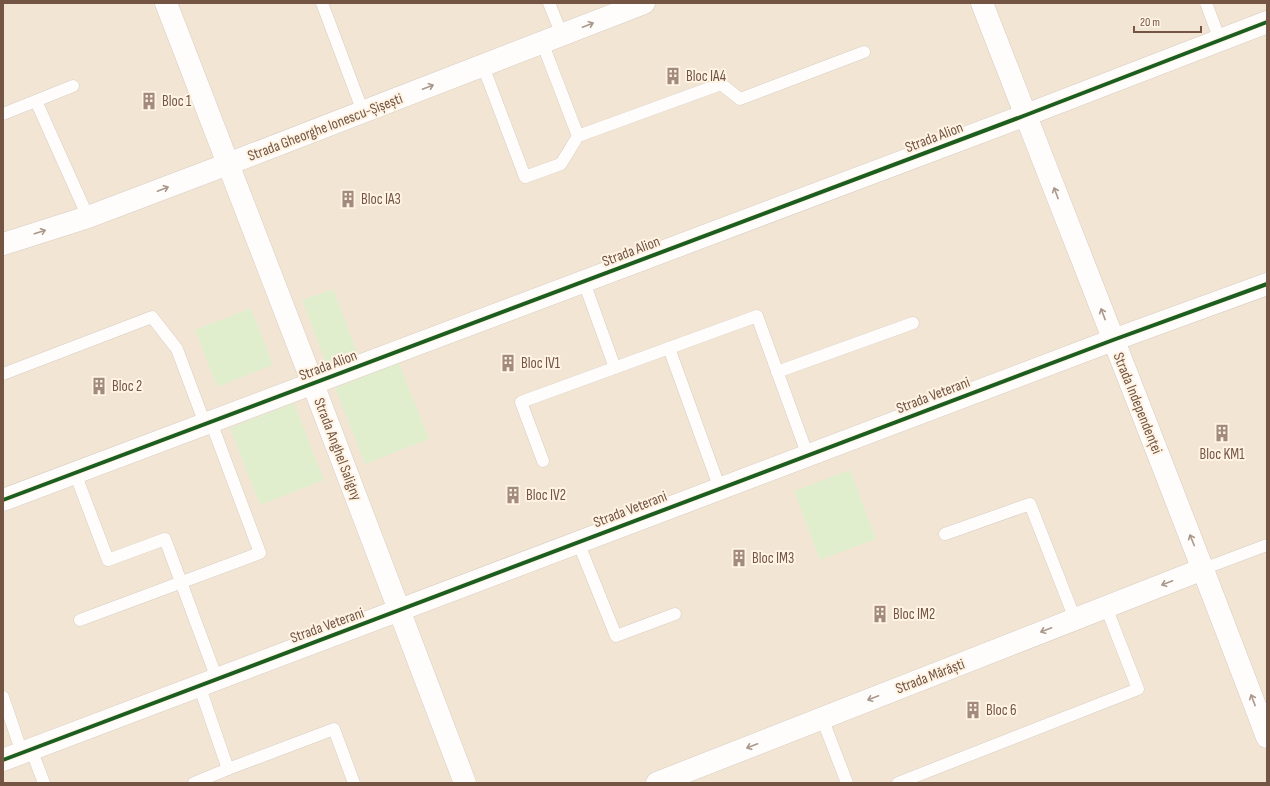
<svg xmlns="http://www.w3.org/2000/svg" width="1270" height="786" font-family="'Sofia Sans Condensed',sans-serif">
<rect width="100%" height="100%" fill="#f6f0e5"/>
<rect fill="#f3e5d4" x="3" y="3" width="1264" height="780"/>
<g fill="#e1eece">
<path d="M 333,289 L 360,360 L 329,371 L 302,300 Z"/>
<path d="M 251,308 L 273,365 L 217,387 L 195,330 Z"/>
<path d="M 399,363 L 429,439 L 365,464 L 335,388 Z"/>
<path d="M 294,403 L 324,480 L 260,505 L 230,428 Z"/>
<path d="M 850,470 L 876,539 L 820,560 L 794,491 Z"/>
</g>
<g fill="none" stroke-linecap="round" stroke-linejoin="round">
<g stroke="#d7cdc3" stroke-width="13">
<g id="lane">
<path d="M 322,3 L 363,112"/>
<path d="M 549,3 L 562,35"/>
<path d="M 1206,3 L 1220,40"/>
<path d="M 542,42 L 578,136"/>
<path d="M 483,66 L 525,177 L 561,164 L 578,136 L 721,84 L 740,99 L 864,52"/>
<path d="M 36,101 L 88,217"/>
<path d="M 3,114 L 73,86"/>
<path d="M 584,282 L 615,368"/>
<path d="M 669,348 L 720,489"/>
<path d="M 777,372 L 913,323"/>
<path d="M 3,374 L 152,317 L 177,349 L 205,424"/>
<path d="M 543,461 L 521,402 L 757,316 L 808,456"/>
<path d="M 75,473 L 108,560 L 165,539 L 217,679"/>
<path d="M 945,534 L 1030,504 L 1075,619"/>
<path d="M 578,542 L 616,636 L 675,614"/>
<path d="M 1203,569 L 1267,545"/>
<path d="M 80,620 L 260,553 L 211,422"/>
<path d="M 199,685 L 228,769 L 334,729 L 354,783"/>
<path d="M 3,697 L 22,753"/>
<path d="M 822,718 L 847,783"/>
<path d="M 31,749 L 44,783"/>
<path d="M 194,783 L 228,769"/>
<path d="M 898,783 L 1138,689 L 1106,607"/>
</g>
</g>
<g stroke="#d7cdc3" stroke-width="23">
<g id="street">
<path d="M 166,3 L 313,384 L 465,783"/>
<path d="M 3,244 L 88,217 L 228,164 L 644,3"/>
<path d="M 3,500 L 1026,115 L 1267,22"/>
<path d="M 3,760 L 1113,340 L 1267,284"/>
<path d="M 657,783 L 1203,569"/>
</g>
</g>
<g stroke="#d6cbc1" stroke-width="23">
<path id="secondary" d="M 982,3 C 1077,248 1174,491 1267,737"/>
</g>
<use href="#lane" stroke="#fefdfb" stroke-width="12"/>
<use href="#street" stroke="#fefdfb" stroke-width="22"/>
<use href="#secondary" stroke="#fefdfb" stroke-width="22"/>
<g stroke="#fff4e4" stroke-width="6">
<g id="cycleway">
<path d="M 3,500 L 1026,115 L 1267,22"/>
<path d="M 3,760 L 1113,340 L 1267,284"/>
</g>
</g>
<use href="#cycleway" stroke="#1b5e20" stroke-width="4"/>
</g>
<defs><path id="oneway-shaft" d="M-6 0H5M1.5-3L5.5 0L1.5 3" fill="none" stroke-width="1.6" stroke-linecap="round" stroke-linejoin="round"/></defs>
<g stroke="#ab988d">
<use href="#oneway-shaft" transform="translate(588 25) rotate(-21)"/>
<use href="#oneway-shaft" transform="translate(428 87) rotate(-21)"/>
<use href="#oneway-shaft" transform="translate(163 189) rotate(-21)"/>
<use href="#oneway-shaft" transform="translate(1056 193) rotate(-111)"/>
<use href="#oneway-shaft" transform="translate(40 232) rotate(-18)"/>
<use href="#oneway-shaft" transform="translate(1103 314) rotate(-111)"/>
<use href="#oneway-shaft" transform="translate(1192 540) rotate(-112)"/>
<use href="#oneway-shaft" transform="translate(1167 583) rotate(159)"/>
<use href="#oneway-shaft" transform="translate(1046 630) rotate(159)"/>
<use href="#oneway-shaft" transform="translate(873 698) rotate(159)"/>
<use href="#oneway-shaft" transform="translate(1253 700) rotate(-111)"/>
<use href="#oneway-shaft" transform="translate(752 746) rotate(159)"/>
</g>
<defs>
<g id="building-bare" transform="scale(1.38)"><path d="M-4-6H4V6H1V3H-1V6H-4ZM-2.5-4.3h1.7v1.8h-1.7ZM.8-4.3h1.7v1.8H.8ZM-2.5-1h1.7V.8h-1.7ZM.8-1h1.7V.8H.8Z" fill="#a28b7c" stroke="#fff4e4" stroke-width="2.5" paint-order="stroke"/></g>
</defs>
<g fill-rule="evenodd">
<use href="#building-bare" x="673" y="76"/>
<use href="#building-bare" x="149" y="101"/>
<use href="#building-bare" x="348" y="199"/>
<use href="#building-bare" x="508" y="363"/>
<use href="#building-bare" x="99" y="386"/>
<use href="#building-bare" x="1222" y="433"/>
<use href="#building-bare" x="513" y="495"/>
<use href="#building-bare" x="739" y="558"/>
<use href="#building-bare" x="880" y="614"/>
<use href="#building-bare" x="973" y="710"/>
</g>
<g text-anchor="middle" stroke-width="4" stroke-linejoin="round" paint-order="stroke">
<g font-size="15" fill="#745544" stroke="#fff4e4" text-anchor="start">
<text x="686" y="81">Bloc IA4</text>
<text x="162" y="106">Bloc 1</text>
<text x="361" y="204">Bloc IA3</text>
<text x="521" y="368">Bloc IV1</text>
<text x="112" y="391">Bloc 2</text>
<text x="1222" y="459" text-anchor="middle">Bloc KM1</text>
<text x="526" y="500">Bloc IV2</text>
<text x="752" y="563">Bloc IM3</text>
<text x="893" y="619">Bloc IM2</text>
<text x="986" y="715">Bloc 6</text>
</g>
<g font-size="15" fill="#745544" stroke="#fff4e4">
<text transform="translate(325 127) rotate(-21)" y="5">Strada Gheorghe Ionescu-Șișești</text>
<text transform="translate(934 137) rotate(-21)" y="5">Strada Alion</text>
<text transform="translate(631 251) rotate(-21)" y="5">Strada Alion</text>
<text transform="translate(328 365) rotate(-21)" y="5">Strada Alion</text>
<text transform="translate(933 395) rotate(-21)" y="5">Strada Veterani</text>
<text transform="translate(1138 403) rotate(68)" y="5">Strada Independenței</text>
<text transform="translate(338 449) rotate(69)" y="5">Strada Anghel Saligny</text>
<text transform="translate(630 509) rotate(-21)" y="5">Strada Veterani</text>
<text transform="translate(327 625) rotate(-20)" y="5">Strada Veterani</text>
<text transform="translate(930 676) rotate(-21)" y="5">Strada Mărăști</text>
</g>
</g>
<rect width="1270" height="786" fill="none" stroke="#745544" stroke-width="8"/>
<path d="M1134 26v6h67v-6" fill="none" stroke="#745544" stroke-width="2"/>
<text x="1140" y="26" font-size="12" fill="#745544" stroke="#fff4e4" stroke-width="3" paint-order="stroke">20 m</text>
</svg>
